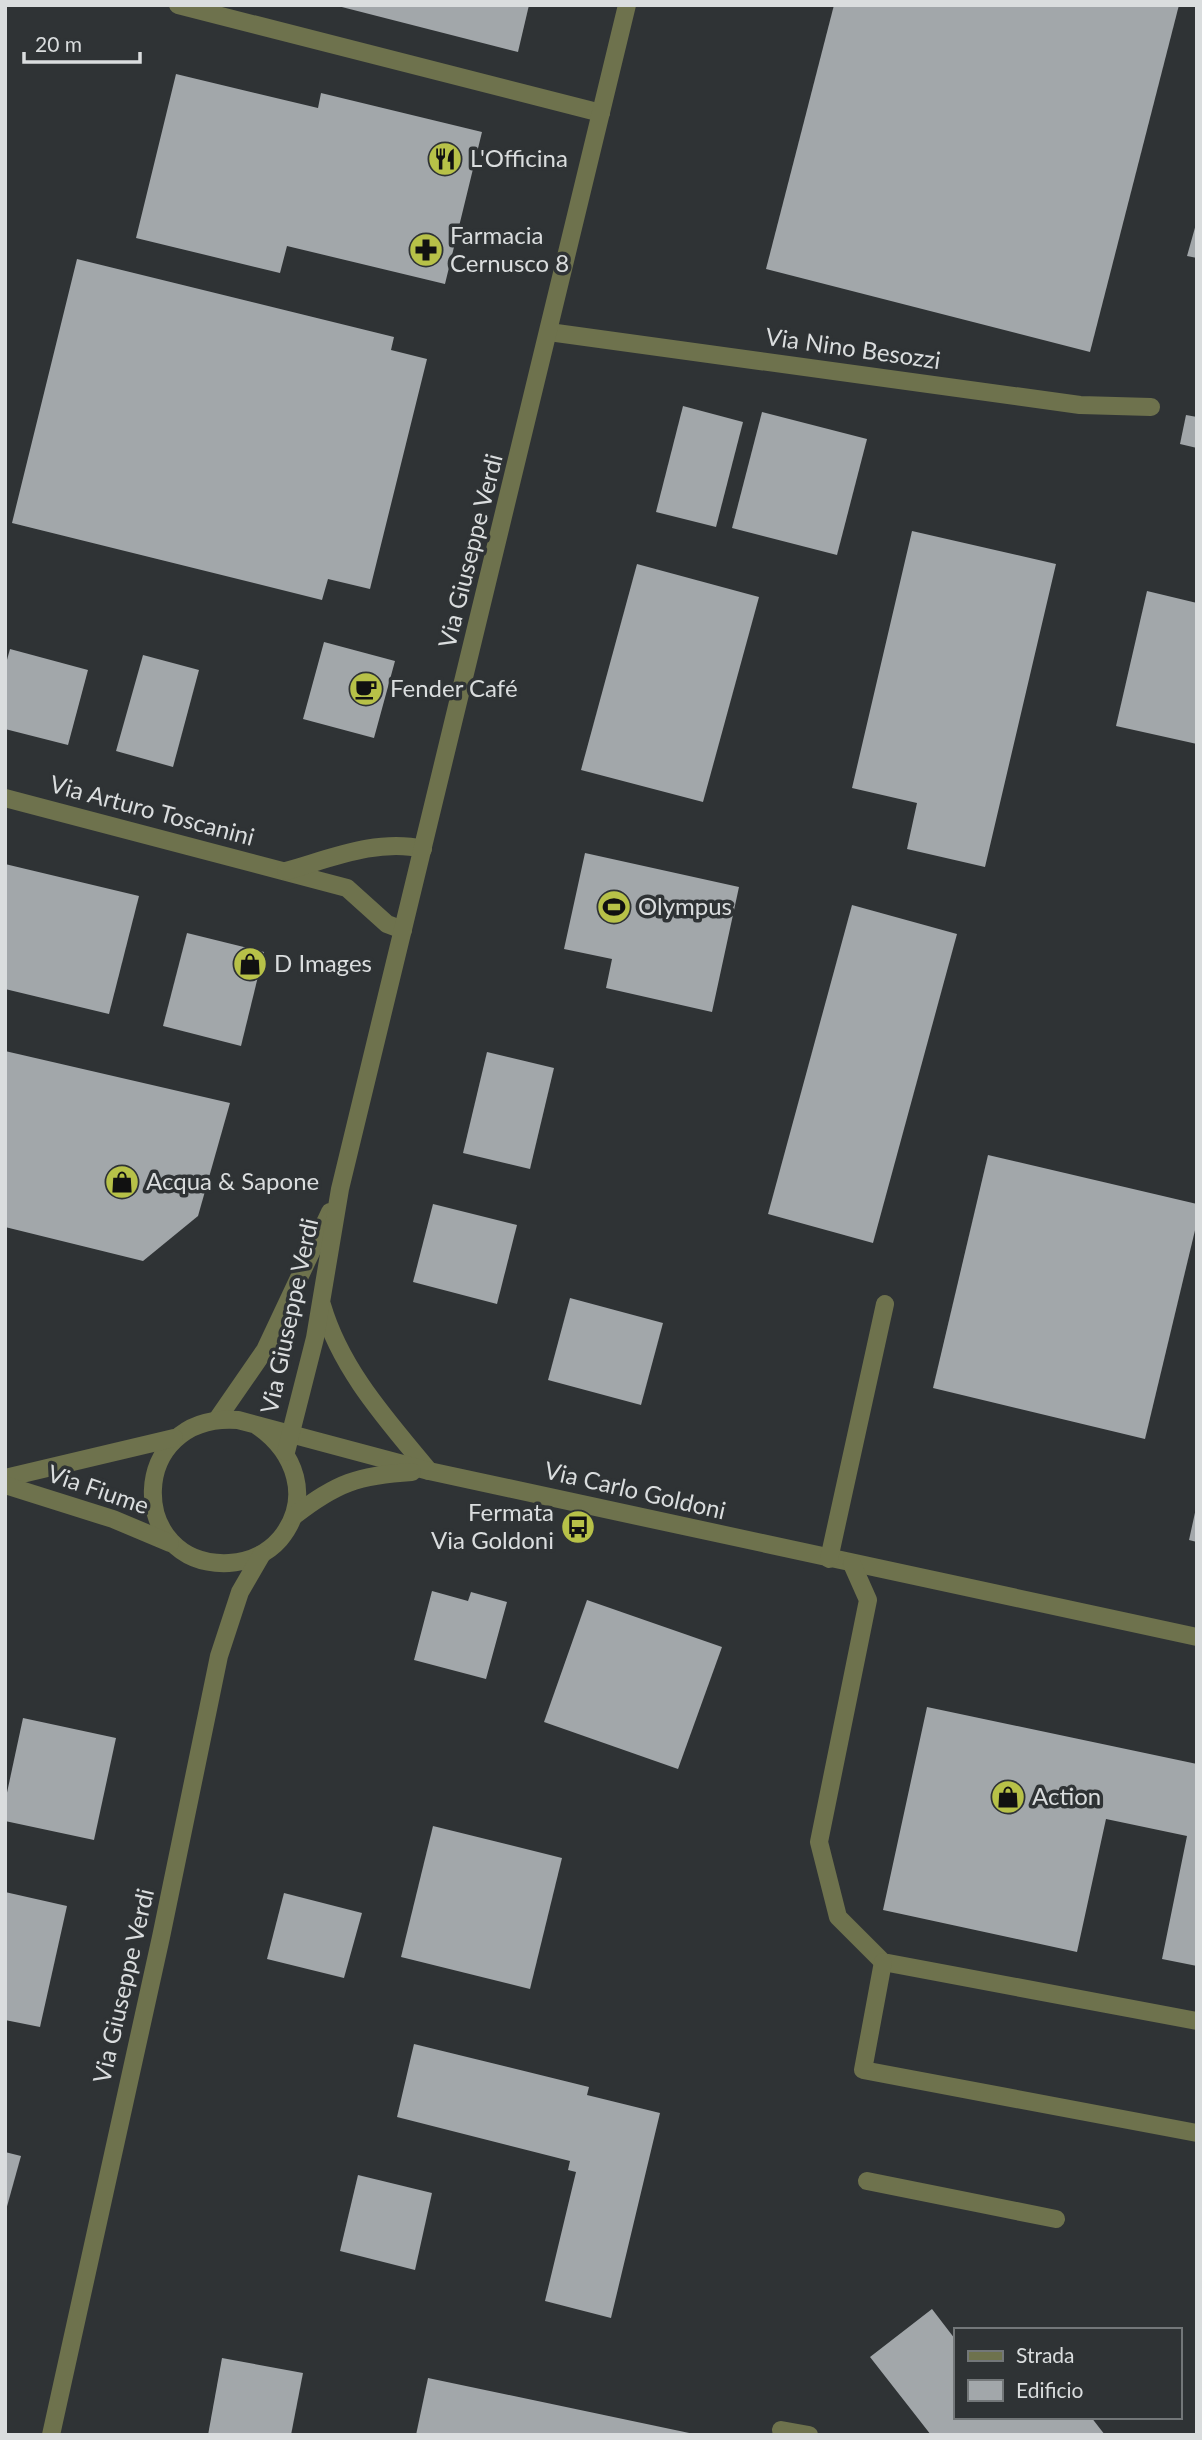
<svg xmlns="http://www.w3.org/2000/svg" width="1202" height="2440" font-family="Lato,sans-serif">
<rect width="100%" height="100%" fill="#2f3335"/>
<g fill="#a2a7aa">
<path d="M 334,5 L 529,5 L 518,52 Z"/>
<path d="M 834,5 L 1179,5 L 1090,352 L 766,269 Z"/>
<path d="M 176,74 L 318,108 L 321,93 L 482,132 L 445,284 L 287,246 L 280,273 L 136,238 Z"/>
<path d="M 1196,224 L 1197,224 L 1197,258 L 1187,256 Z"/>
<path d="M 77,259 L 394,337 L 391,350 L 427,359 L 370,589 L 328,579 L 322,600 L 12,523 Z"/>
<path d="M 683,406 L 743,422 L 716,527 L 656,512 Z"/>
<path d="M 762,412 L 867,439 L 837,555 L 732,528 Z"/>
<path d="M 1186,415 L 1197,417 L 1197,448 L 1180,444 Z"/>
<path d="M 912,531 L 1056,564 L 985,867 L 907,849 L 917,803 L 852,788 Z"/>
<path d="M 637,564 L 759,597 L 703,802 L 581,770 Z"/>
<path d="M 1147,591 L 1197,603 L 1197,744 L 1116,726 Z"/>
<path d="M 324,642 L 395,661 L 374,738 L 303,719 Z"/>
<path d="M 10,649 L 88,670 L 68,745 L 5,729 L 5,667 Z"/>
<path d="M 143,655 L 199,670 L 173,767 L 116,751 Z"/>
<path d="M 585,853 L 739,887 L 712,1012 L 606,988 L 612,959 L 564,949 Z"/>
<path d="M 5,864 L 139,896 L 109,1014 L 5,989 Z"/>
<path d="M 852,905 L 957,934 L 873,1243 L 768,1214 Z"/>
<path d="M 187,933 L 264,952 L 241,1046 L 163,1026 Z"/>
<path d="M 5,1051 L 230,1103 L 198,1216 L 143,1261 L 5,1227 Z"/>
<path d="M 487,1052 L 554,1068 L 530,1169 L 463,1153 Z"/>
<path d="M 988,1155 L 1197,1204 L 1197,1222 L 1145,1439 L 933,1388 Z"/>
<path d="M 433,1204 L 517,1225 L 497,1304 L 413,1282 Z"/>
<path d="M 570,1298 L 663,1323 L 641,1405 L 548,1380 Z"/>
<path d="M 1196,1508 L 1197,1508 L 1197,1542 L 1189,1540 Z"/>
<path d="M 432,1591 L 468,1601 L 471,1592 L 507,1602 L 486,1679 L 414,1660 Z"/>
<path d="M 587,1600 L 722,1647 L 678,1769 L 544,1722 Z"/>
<path d="M 927,1707 L 1197,1764 L 1197,1966 L 1162,1959 L 1187,1836 L 1106,1819 L 1077,1952 L 883,1910 Z"/>
<path d="M 23,1718 L 116,1738 L 94,1840 L 5,1821 L 5,1802 Z"/>
<path d="M 433,1826 L 562,1858 L 530,1989 L 401,1957 Z"/>
<path d="M 5,1892 L 67,1906 L 40,2027 L 5,2020 Z"/>
<path d="M 284,1893 L 362,1913 L 344,1978 L 267,1959 Z"/>
<path d="M 414,2044 L 589,2087 L 587,2095 L 660,2113 L 611,2318 L 545,2301 L 576,2172 L 568,2170 L 570,2161 L 397,2117 Z"/>
<path d="M 5,2152 L 21,2156 L 6,2210 L 5,2210 Z"/>
<path d="M 358,2175 L 432,2193 L 415,2270 L 340,2251 Z"/>
<path d="M 932,2309 L 955,2339 L 955,2417 L 1091,2417 L 1105,2435 L 931,2435 L 870,2357 Z"/>
<path d="M 222,2358 L 303,2373 L 291,2435 L 208,2435 Z"/>
<path d="M 428,2378 L 694,2434 L 694,2435 L 416,2435 Z"/>
</g>
<g fill="none" stroke-linecap="round" stroke-linejoin="round">
<g stroke="#6e724d" stroke-width="18">
<path d="M 178,5 L 601,113"/>
<path d="M 549,332 L 1080,405 L 1151,407"/>
<path d="M 5,798 L 347,888 L 387,924 L 403,930"/>
<path d="M 286,871 C 329,859 378,838 423,849"/>
<path d="M 322,1305 C 341,1370 387,1420 429,1471"/>
<path d="M 218,1418 L 265,1350 L 330,1212"/>
<path d="M 256,1425 C 295,1451 313,1499 280,1539 C 267,1554 248,1562 229,1563 C 126,1568 126,1412 238,1420 L 429,1471 L 1197,1637"/>
<path d="M 286,1452 L 315,1338 L 340,1189 L 627,5"/>
<path d="M 5,1478 L 174,1438"/>
<path d="M 5,1485 L 113,1519 L 170,1543"/>
<path d="M 294,1516 C 336,1483 359,1475 412,1472"/>
<path d="M 829,1559 L 885,1304"/>
<path d="M 852,1564 L 868,1600 L 819,1842 L 838,1917 L 883,1962 L 1197,2021"/>
<path d="M 883,1962 L 863,2070 L 1197,2133"/>
<path d="M 867,2181 L 1056,2219"/>
<path d="M 781,2430 L 809,2435"/>
<path d="M 51,2435 L 161,1937 L 219,1656 L 240,1592 L 262,1554"/>
</g>
</g>
<defs>
<g id="restaurant-disc" transform="scale(1.75)"><circle r="9.5" fill="#b7c148" stroke="#2f3335"/><path d="M-5-6h1v4h1v-4h1v4h1v-4h1v5L-1.5 .5V6h-2V.5L-5-1ZM5-6V6H3V1.5H1.5Q1.5-4 5-6Z" fill="#111"/></g>
<g id="pharmacy-disc" transform="scale(1.75)"><circle r="9.5" fill="#b7c148" stroke="#2f3335"/><path d="M-2-6h4v4h4v4h-4v4h-4v-4h-4v-4h4Z" fill="#111"/></g>
<g id="cafe-disc" transform="scale(1.75)"><circle r="9.5" fill="#b7c148" stroke="#2f3335"/><path d="M-5.5-4.5H6V0H3Q3 3.5 0 3.5H-2.5Q-5.5 3.5-5.5 0ZM3-3.2v2h1.7v-2ZM-6 4.5H4V6H-6Z" fill="#111"/></g>
<g id="stadium-disc" transform="scale(1.75)"><circle r="9.5" fill="#b7c148" stroke="#2f3335"/><path d="M0-5a6.5 5 0 1 0 0 10a6.5 5 0 1 0 0-10ZM-3.5-1.8h7v3.6h-7Z" fill="#111"/></g>
<g id="shop-disc" transform="scale(1.75)"><circle r="9.5" fill="#b7c148" stroke="#2f3335"/><path d="M-5-2.5h2.3a2.7 3.5 0 0 1 5.4 0H5L5.5 6h-11ZM-1.5-2.5h3a1.5 2.3 0 0 0-3 0Z" fill="#111"/></g>
<g id="bus-disc" transform="scale(1.75)"><circle r="9.5" fill="#b7c148" stroke="#2f3335"/><path d="M-5-6H5V4H4V6H2V4H-2V6H-4V4H-5ZM-3.5-4V0h7V-4ZM-3.5 1.2v1.5H-2V1.2ZM2 1.2v1.5H3.5V1.2Z" fill="#111"/></g>
</defs>
<g fill-rule="evenodd">
<use href="#restaurant-disc" x="445" y="159"/>
<use href="#pharmacy-disc" x="426" y="250"/>
<use href="#cafe-disc" x="366" y="689"/>
<use href="#stadium-disc" x="614" y="907"/>
<use href="#shop-disc" x="250" y="964"/>
<use href="#shop-disc" x="122" y="1182"/>
<use href="#bus-disc" x="578" y="1527"/>
<use href="#shop-disc" x="1008" y="1797"/>
</g>
<g text-anchor="middle" stroke-width="7" stroke-linejoin="round" paint-order="stroke">
<g font-size="24" fill="#daddde" stroke="#2f3335" text-anchor="start">
<text x="470" y="167">L'Officina</text>
<text x="450" y="244">Farmacia<tspan x="450" dy="28">Cernusco 8</tspan></text>
<text x="390" y="697">Fender Café</text>
<text x="638" y="915">Olympus</text>
<text x="274" y="972">D Images</text>
<text x="146" y="1190">Acqua &amp; Sapone</text>
<text x="554" y="1521" text-anchor="end">Fermata<tspan x="554" dy="28">Via Goldoni</tspan></text>
<text x="1032" y="1805">Action</text>
</g>
<g font-size="24" fill="#daddde" stroke="#2f3335">
<text transform="translate(853 349) rotate(8)" y="8">Via Nino Besozzi</text>
<text transform="translate(471 551) rotate(-76)" y="8">Via Giuseppe Verdi</text>
<text transform="translate(152 811) rotate(15)" y="8">Via Arturo Toscanini</text>
<text transform="translate(290 1316) rotate(-78)" y="8">Via Giuseppe Verdi</text>
<text transform="translate(98 1490) rotate(19)" y="8">Via Fiume</text>
<text transform="translate(635 1491) rotate(13)" y="8">Via Carlo Goldoni</text>
<text transform="translate(124 1986) rotate(-77)" y="8">Via Giuseppe Verdi</text>
</g>
</g>
<rect width="1202" height="2440" fill="none" stroke="#daddde" stroke-width="14"/>
<rect x="954" y="2328" width="228" height="91" fill="#2f3335" stroke="#737779" stroke-width="2"/>
<rect x="968" y="2351" width="35" height="10" fill="#6e724d" stroke="#737779" stroke-width="2"/>
<text x="1016" y="2363" font-size="21" fill="#daddde">Strada</text>
<rect x="968" y="2380" width="35" height="21" fill="#a2a7aa" stroke="#737779" stroke-width="2"/>
<text x="1016" y="2398" font-size="21" fill="#daddde">Edificio</text>
<path d="M24 52v10h116v-10" fill="none" stroke="#daddde" stroke-width="3.5"/>
<text x="35" y="52" font-size="21" fill="#daddde" stroke="#2f3335" stroke-width="5" paint-order="stroke">20 m</text>
</svg>
